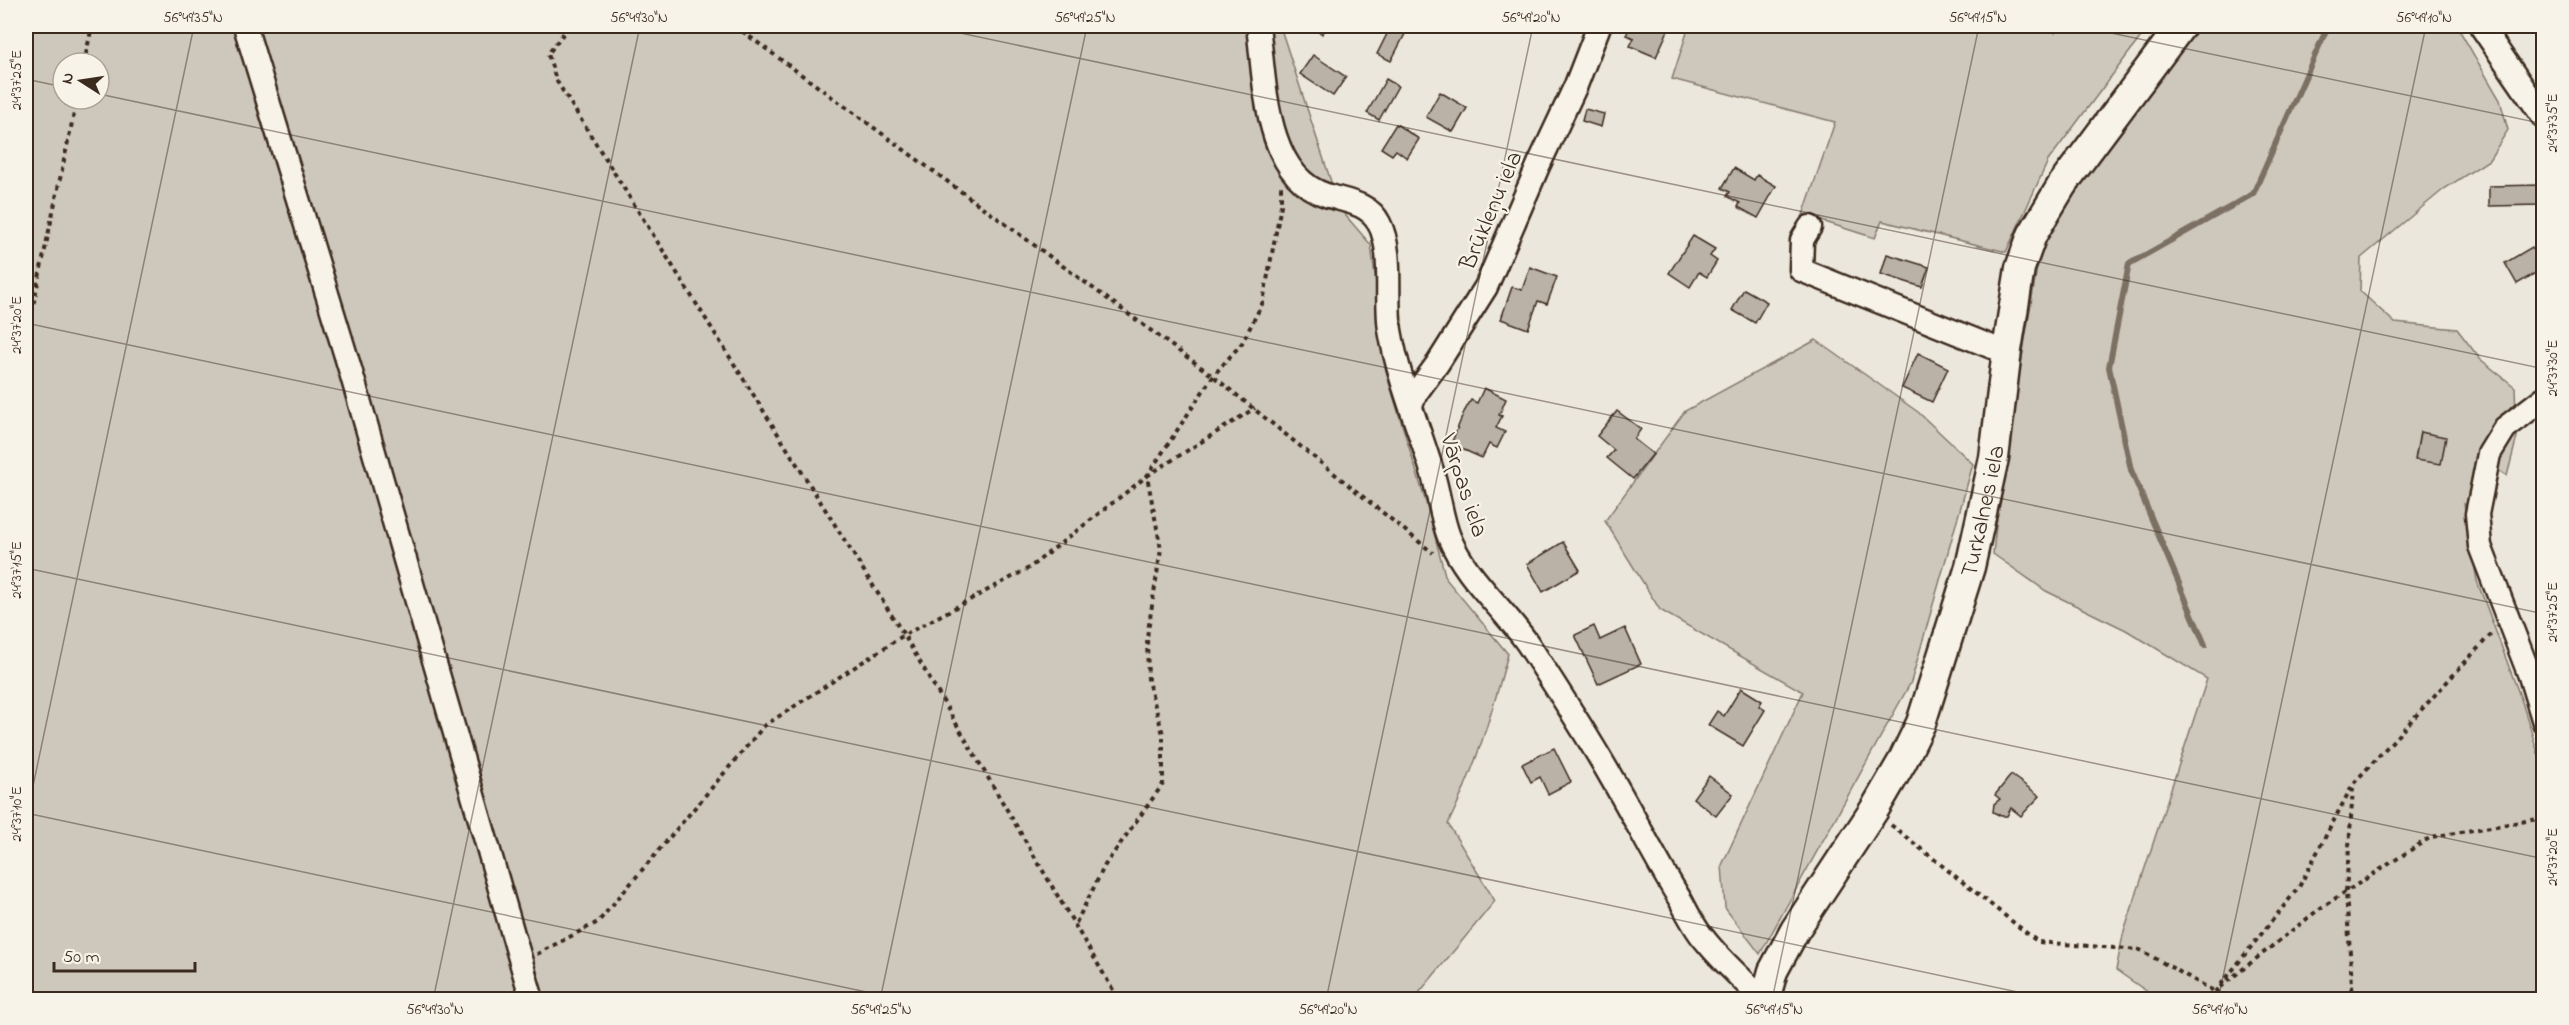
<svg xmlns="http://www.w3.org/2000/svg" width="2569" height="1025" font-family="'Indie Flower',sans-serif">
<rect width="100%" height="100%" fill="#ece7dc"/>
<filter id="ink" filterUnits="userSpaceOnUse"><feTurbulence type="fractalNoise" baseFrequency=".0167" numOctaves="2"/><feDisplacementMap in="SourceGraphic" scale="12" xChannelSelector="R" yChannelSelector="G"/><feConvolveMatrix kernelMatrix="1 2 1 2 8 2 1 2 1" color-interpolation-filters="sRGB"/></filter>
<g filter="url(#ink)">
<g fill="#cec8bc" stroke="#84796d" stroke-width="1.5" fill-rule="evenodd">
<path d="M 26,26 L 1280,26 L 1340,209 L 1371,245 L 1389,382 L 1427,506 L 1446,579 L 1508,654 C 1492,713 1475,769 1448,824 L 1495,901 L 1414,999 L 26,999 ZM 63,63 L 99,63 L 99,99 L 63,99 Z"/>
<path d="M 1689,26 L 2052,26 L 2055,33 L 2060,26 L 2149,26 L 2048,161 L 2006,252 L 1882,221 L 1875,238 L 1803,215 L 1835,122 L 1672,79 Z"/>
<path d="M 2186,26 L 2457,26 L 2500,100 L 2508,130 L 2489,160 L 2444,189 L 2361,258 L 2360,291 L 2395,323 L 2457,329 L 2480,359 L 2515,387 L 2517,437 L 2507,476 L 2487,462 L 2477,514 L 2464,504 L 2477,581 L 2521,699 L 2543,769 L 2543,972 L 2530,999 L 2169,999 L 2155,997 L 2116,970 L 2123,935 L 2207,679 L 2126,630 L 2046,591 L 1993,554 L 2000,489 L 2039,256 L 2076,175 Z"/>
<path d="M 1816,340 L 1918,412 L 1973,464 L 1911,682 L 1760,954 L 1725,908 L 1722,865 L 1803,692 L 1660,610 L 1605,521 L 1685,411 Z"/>
</g>
<g fill="none" stroke-linecap="round" stroke-linejoin="round">
<path stroke="#7c7064" stroke-width="6" d="M 2205,645 L 2131,470 L 2109,367 L 2129,264 L 2253,194 L 2328,26"/>
</g>
<g fill="#bab2a7" stroke="#3b2a1e" stroke-width="1.5">
<path d="M 1313,26 L 1329,26 L 1322,34 Z"/>
<path d="M 1391,26 L 1405,34 L 1391,61 L 1377,54 Z"/>
<path d="M 1631,26 L 1670,26 L 1656,57 L 1630,46 L 1634,38 L 1626,35 Z"/>
<path d="M 1313,55 L 1346,77 L 1333,96 L 1300,74 Z"/>
<path d="M 1386,79 L 1398,86 L 1379,120 L 1367,113 Z"/>
<path d="M 1440,92 L 1467,108 L 1453,132 L 1426,117 Z"/>
<path d="M 1585,109 L 1604,114 L 1601,127 L 1582,121 Z"/>
<path d="M 1396,124 L 1419,139 L 1407,158 L 1396,150 L 1392,155 L 1381,148 Z"/>
<path d="M 1734,168 L 1754,180 L 1757,175 L 1776,186 L 1758,218 L 1738,207 L 1740,203 L 1727,196 L 1730,192 L 1722,188 Z"/>
<path d="M 2542,185 L 2543,205 L 2489,206 L 2489,186 Z"/>
<path d="M 1693,236 L 1715,249 L 1710,256 L 1717,261 L 1707,277 L 1699,272 L 1690,287 L 1669,273 Z"/>
<path d="M 2532,247 L 2544,268 L 2517,284 L 2505,263 Z"/>
<path d="M 1887,254 L 1929,267 L 1922,287 L 1881,274 Z"/>
<path d="M 1530,267 L 1557,277 L 1547,304 L 1538,301 L 1528,329 L 1501,319 L 1512,287 L 1522,290 Z"/>
<path d="M 1744,289 L 1767,302 L 1755,323 L 1732,310 Z"/>
<path d="M 1918,353 L 1948,368 L 1932,402 L 1902,388 Z"/>
<path d="M 1484,388 L 1506,399 L 1499,415 L 1502,416 L 1496,428 L 1505,432 L 1497,448 L 1489,444 L 1482,458 L 1451,444 L 1464,412 L 1471,400 L 1477,403 Z"/>
<path d="M 1617,411 L 1641,429 L 1634,439 L 1653,454 L 1633,479 L 1607,458 L 1614,450 L 1597,436 Z"/>
<path d="M 2420,432 L 2446,437 L 2441,464 L 2415,460 Z"/>
<path d="M 1563,542 L 1580,570 L 1543,592 L 1527,564 Z"/>
<path d="M 1594,626 L 1600,640 L 1625,628 L 1641,664 L 1598,684 L 1575,635 Z"/>
<path d="M 1741,688 L 1762,701 L 1759,706 L 1765,710 L 1743,746 L 1708,725 L 1717,711 L 1724,716 Z"/>
<path d="M 1554,748 L 1571,782 L 1548,794 L 1540,777 L 1531,782 L 1522,764 Z"/>
<path d="M 2011,775 L 2040,796 L 2021,816 L 2011,808 L 2007,816 L 2001,816 L 1993,812 L 1994,804 L 2000,799 L 1995,795 Z"/>
<path d="M 1709,776 L 1733,794 L 1716,816 L 1693,798 Z"/>
</g>
<g fill="none" stroke-linecap="round" stroke-linejoin="round">
<g stroke="#3b2a1e" stroke-width="27">
<g id="minor">
<path d="M 245,26 L 350,369 L 532,1000"/>
<path d="M 1258,26 C 1265,78 1264,176 1326,195 C 1345,201 1369,203 1379,223 C 1394,252 1385,298 1390,330 C 1398,378 1418,425 1432,471 C 1439,493 1441,517 1449,537 C 1466,579 1506,610 1530,647 C 1558,690 1586,733 1611,777 C 1635,818 1656,861 1681,901 C 1688,914 1695,929 1705,940 C 1720,959 1739,976 1756,993 L 1766,997"/>
<path d="M 2481,26 L 2544,118"/>
<path d="M 1810,227 L 1802,240 L 1801,270 L 1992,347 L 2007,350"/>
<path d="M 2544,398 L 2505,428 L 2489,454 L 2477,514 L 2480,546 L 2530,676 L 2544,722"/>
<path d="M 1411,405 L 1416,393 L 1438,363 L 1486,287 L 1539,164 L 1576,85 L 1599,26"/>
</g>
</g>
<g stroke="#3b2a1e" stroke-width="33">
<g id="major">
<path id="s1" d="M 1765,1000 L 1773,971 L 1795,930 L 1874,810 L 1902,762 L 1921,723 L 1970,567 L 1994,458 L 2007,350 L 2020,268 L 2032,235 L 2062,185 L 2181,26"/>
</g>
</g>
<g stroke="#3b2a1e" stroke-width="4" stroke-dasharray="4.5 4.5" stroke-linecap="butt">
<path d="M 569,26 L 548,54 L 556,80 L 904,635 L 1119,1000"/>
<path d="M 735,26 L 1213,376 L 1433,553"/>
<path d="M 84,63 L 92,26"/>
<path d="M 26,339 L 77,99"/>
<path d="M 2353,788 L 2346,892 L 2353,1000"/>
<path d="M 1891,825 L 2038,942 L 2140,950 L 2230,1000"/>
<path d="M 1076,923 L 1105,865 L 1163,784 L 1163,734 L 1148,681 L 1147,637 L 1161,549 L 1147,476 L 1255,408"/>
<path d="M 537,954 L 598,922 L 764,726 L 904,635 L 1029,568 L 1147,476 L 1213,376 L 1242,343 L 1263,302 L 1281,205 L 1281,186"/>
<path d="M 2220,987 L 2322,907 L 2431,837 L 2544,818"/>
<path d="M 2215,992 L 2299,887 L 2353,784 L 2492,633"/>
</g>
<use href="#minor" stroke="#f7f3e8" stroke-width="22"/>
<use href="#major" stroke="#f7f3e8" stroke-width="28"/>
</g>
</g>
<path fill="none" stroke="#3b2a1e" stroke-width="1.5" stroke-opacity="0.45" d="M 927,26 L 2544,369M 2078,26 L 2544,124M 26,79 L 63,87M 99,94 L 2544,614M 26,323 L 2544,859M 26,568 L 2055,1000M 26,813 L 904,1000M 26,819 L 194,26M 433,1000 L 640,26M 880,1000 L 1087,26M 1326,1000 L 1533,26M 1772,1000 L 1979,26M 2218,1000 L 2426,26"/>
<g text-anchor="middle" stroke-width="4.5" stroke-linejoin="round" paint-order="stroke">
<g font-size="24" fill="#3b2a1e" stroke="#f7f3e8">
<text transform="translate(1490 210) rotate(-67)" y="8">Brūkleņu iela</text>
<text transform="translate(1465 485) rotate(72)" y="8">Vārpas iela</text>
<text dy="8" stroke="none"><textPath href="#s1" startOffset="540">Turkalnes iela</textPath></text>
</g>
</g>
<rect width="2569" height="1025" fill="none" stroke="#f7f3e8" stroke-width="66"/>
<g transform="translate(81 81) rotate(282)"><circle r="28" fill="#f7f3e8" stroke="#aca397" stroke-width="1.5"/>
<path d="M0-4.5L10 22L0 15L-10 22Z" fill="#3b2a1e"/>
<text y="-9" font-size="16" font-weight="bold" text-anchor="middle" fill="#3b2a1e">N</text>
</g>
<path d="M54 962v9h141v-9" fill="none" stroke="#3b2a1e" stroke-width="3"/>
<text x="63" y="962" font-size="18" fill="#3b2a1e" stroke="#f7f3e8" stroke-width="4.5" paint-order="stroke">50 m</text>
<rect x="33" y="33" width="2503" height="959" fill="none" stroke="#3b2a1e" stroke-width="2"/>
<g font-size="15" text-anchor="middle" fill="#3b2a1e">
<text x="193" y="22">56°49'35"N</text>
<text x="639" y="22">56°49'30"N</text>
<text x="1085" y="22">56°49'25"N</text>
<text x="1531" y="22">56°49'20"N</text>
<text x="1978" y="22">56°49'15"N</text>
<text x="2424" y="22">56°49'10"N</text>
<text transform="translate(16 80) rotate(-90)" y="5">24°37'25"E</text>
<text transform="translate(2552 123) rotate(-90)" y="5">24°37'35"E</text>
<text transform="translate(16 325) rotate(-90)" y="5">24°37'20"E</text>
<text transform="translate(2552 368) rotate(-90)" y="5">24°37'30"E</text>
<text transform="translate(16 570) rotate(-90)" y="5">24°37'15"E</text>
<text transform="translate(2552 612) rotate(-90)" y="5">24°37'25"E</text>
<text transform="translate(16 814) rotate(-90)" y="5">24°37'10"E</text>
<text transform="translate(2552 857) rotate(-90)" y="5">24°37'20"E</text>
<text x="435" y="1014">56°49'30"N</text>
<text x="881" y="1014">56°49'25"N</text>
<text x="1328" y="1014">56°49'20"N</text>
<text x="1774" y="1014">56°49'15"N</text>
<text x="2220" y="1014">56°49'10"N</text>
</g>
</svg>
